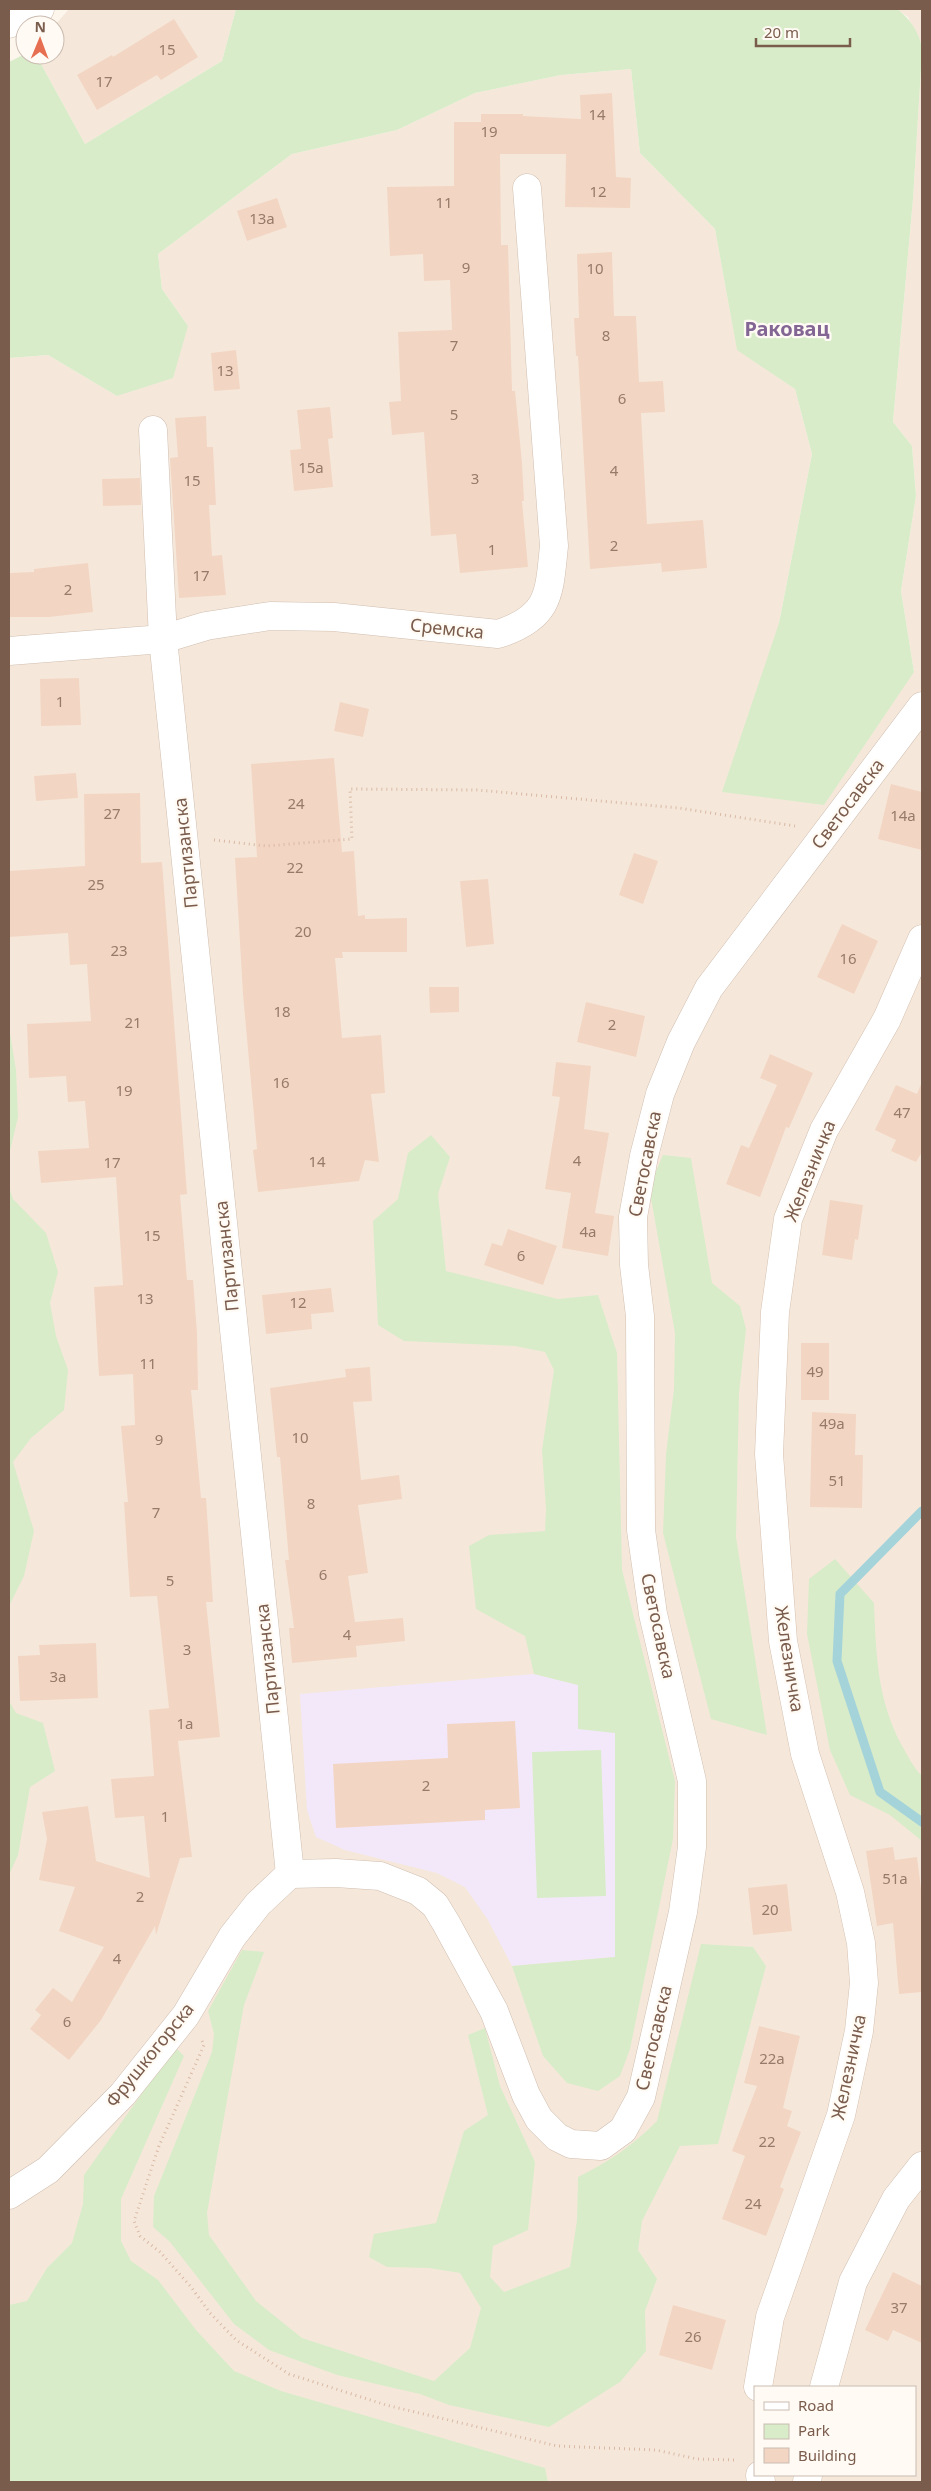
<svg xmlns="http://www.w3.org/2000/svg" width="931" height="2491" font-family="'Noto Sans',sans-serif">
<rect width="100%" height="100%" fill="#fdf6ec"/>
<g fill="#f5e8da" fill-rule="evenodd">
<path d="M 69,9 L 236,9 L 222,61 L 85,144 L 36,55 L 55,55 L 55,25 Z"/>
<path d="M 897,9 L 922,9 L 922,45 L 908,17 Z"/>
<path d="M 922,52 L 922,2482 L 9,2482 L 9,358 L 48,355 L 117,396 L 188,326 L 162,289 L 158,254 L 292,154 L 397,130 L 475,93 L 561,75 L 631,69 L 640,153 L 715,229 L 737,349 L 795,389 L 812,454 L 779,623 L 914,672 L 901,591 L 916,496 L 912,446 L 893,422 L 913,199 ZM 755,2387 L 915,2387 L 915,2475 L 755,2475 Z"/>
</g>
<path fill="#f3e8fa" d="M 534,1674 L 578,1685 L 615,1733 L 615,1957 L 512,1966 L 488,1920 L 465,1887 L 437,1873 L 345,1850 L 316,1837 L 307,1810 L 300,1694 Z"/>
<g fill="#d8ecc9">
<path d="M 236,9 L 897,9 C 910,18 922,36 922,52 L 913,199 L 893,422 L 912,446 L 916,496 L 901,591 L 914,672 L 824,805 L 722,792 L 779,623 L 812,454 L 795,389 L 737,350 L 715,229 L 640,153 L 631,69 L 561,75 L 475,93 L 397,130 L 292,154 L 158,254 L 162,289 L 188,326 L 173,378 L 117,396 L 48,355 L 9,358 L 9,62 L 25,54 L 36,55 L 85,144 L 222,61 Z"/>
<path d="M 9,1027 L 16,1070 L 18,1117 L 9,1155 Z"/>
<path d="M 431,1135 L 450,1157 L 438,1194 L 446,1271 L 558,1299 L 598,1295 L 617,1353 L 622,1570 L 675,1781 L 673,1839 L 630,2049 L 620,2076 L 598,2091 L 567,2083 L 543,2056 L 512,1966 L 615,1957 L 615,1733 L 578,1729 L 578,1685 L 534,1674 L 525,1636 L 476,1609 L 469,1546 L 489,1535 L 545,1531 L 546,1509 L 542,1450 L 554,1370 L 545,1352 L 515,1346 L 404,1341 L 378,1325 L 373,1221 L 398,1199 L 408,1153 Z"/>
<path d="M 663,1155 L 691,1158 L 712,1283 L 740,1306 L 746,1329 L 739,1393 L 736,1537 L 767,1735 L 711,1719 L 663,1533 L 666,1454 L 674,1389 L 675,1333 L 649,1187 Z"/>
<path d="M 9,1187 L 13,1199 L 46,1233 L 58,1272 L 50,1303 L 56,1336 L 68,1370 L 64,1410 L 31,1438 L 13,1462 L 34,1531 L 24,1576 L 9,1606 Z"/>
<path d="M 835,1559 L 874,1603 C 876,1654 877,1698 901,1744 C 908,1756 913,1767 922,1776 L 922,1841 L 890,1815 L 850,1795 L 830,1750 L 807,1634 L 809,1579 Z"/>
<path d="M 9,1701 L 16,1713 L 43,1723 L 55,1771 L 30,1787 L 18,1855 L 9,1875 Z"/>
<path d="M 601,1750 L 606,1896 L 537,1898 L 532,1752 Z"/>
<path d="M 701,1944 L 753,1947 L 766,1966 L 718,2144 L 680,2146 L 642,2221 L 638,2250 L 657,2279 L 645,2311 L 646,2351 L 620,2382 L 549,2427 L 449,2405 L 420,2394 L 337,2375 L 269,2350 L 234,2324 L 170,2242 L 153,2227 L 154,2196 L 212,2052 L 214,2034 L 208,2011 L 242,1950 L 264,1952 L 244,2005 L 207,2213 L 209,2235 L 256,2301 L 302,2338 L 434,2381 L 470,2348 L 481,2308 L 460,2273 L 429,2268 L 387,2267 L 369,2257 L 374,2234 L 436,2223 L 464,2131 L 488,2115 L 468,2035 L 485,2028 L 500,2086 L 535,2162 L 528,2230 L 493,2246 L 490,2277 L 504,2292 L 570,2267 L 577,2220 L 578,2177 C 610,2161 632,2146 657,2121 Z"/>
<path d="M 175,2047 L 184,2056 L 121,2199 L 121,2241 L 131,2261 L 158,2280 L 196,2330 L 234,2371 L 281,2391 L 545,2468 L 548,2482 L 9,2482 L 9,2305 L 27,2301 L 47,2268 L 72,2243 L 83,2204 L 84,2175 Z"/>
</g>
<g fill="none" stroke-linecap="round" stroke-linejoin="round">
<path stroke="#a5d3da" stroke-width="9" d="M 922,1511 L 840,1594 L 837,1661 L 880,1792 L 922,1822"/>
</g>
<g fill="#f3d5c3">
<path d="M 174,19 L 198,57 L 161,80 L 157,75 L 97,110 L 77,75 L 112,55 L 113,57 Z"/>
<path d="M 612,93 L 616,177 L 631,178 L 630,208 L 565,207 L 566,154 L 500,154 L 501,245 L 508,245 L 512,391 L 515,391 L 522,463 L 524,501 L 522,501 L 528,567 L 460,573 L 456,534 L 431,536 L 424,432 L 392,435 L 389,402 L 401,401 L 398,332 L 452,330 L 450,280 L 424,281 L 423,254 L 390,256 L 387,187 L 454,186 L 454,122 L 481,122 L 481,114 L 523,114 L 523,116 L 581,119 L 580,95 Z"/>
<path d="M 277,198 L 287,227 L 247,241 L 237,211 Z"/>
<path d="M 612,252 L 614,316 L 636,316 L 639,382 L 663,381 L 665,412 L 641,413 L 647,524 L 703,520 L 707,568 L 662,572 L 661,563 L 590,569 L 578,356 L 576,356 L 574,318 L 579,318 L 577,254 Z"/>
<path d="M 236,350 L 240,389 L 214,391 L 211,353 Z"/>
<path d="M 330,407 L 333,438 L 328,439 L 333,487 L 294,491 L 290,450 L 301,449 L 297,410 Z"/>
<path d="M 206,416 L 207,447 L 213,447 L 216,505 L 209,505 L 212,556 L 222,555 L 226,595 L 179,598 L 170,458 L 178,457 L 175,418 Z"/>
<path d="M 140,478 L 141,505 L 103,506 L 102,479 Z"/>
<path d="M 88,563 L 93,612 L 49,617 L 9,617 L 9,573 L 34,572 L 34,569 Z"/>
<path d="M 79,678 L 81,725 L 41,726 L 40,679 Z"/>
<path d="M 340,702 L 369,709 L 363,737 L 334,731 Z"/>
<path d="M 334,758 L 342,852 L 354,851 L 358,916 L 365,915 L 365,919 L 407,918 L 407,952 L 342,952 L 343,958 L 335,958 L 342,1038 L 381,1035 L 385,1093 L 371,1094 L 379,1162 L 365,1160 L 359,1181 L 258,1192 L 253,1150 L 257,1149 L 243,994 L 235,858 L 257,857 L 251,764 Z"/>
<path d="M 76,773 L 78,798 L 36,801 L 34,776 Z"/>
<path d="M 891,784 L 922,792 L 922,850 L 878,839 Z"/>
<path d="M 140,793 L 141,863 L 162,862 L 187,1194 L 180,1195 L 187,1280 L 193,1280 L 197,1333 L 198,1390 L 191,1390 L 201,1498 L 206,1498 L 213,1602 L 206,1602 L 220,1737 L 178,1741 L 192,1857 L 180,1858 L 156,1935 L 155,1926 L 101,2020 L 69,2060 L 30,2029 L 41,2015 L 35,2010 L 53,1988 L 72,2002 L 104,1947 L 59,1931 L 75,1887 L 39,1880 L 47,1839 L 42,1812 L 88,1806 L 96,1861 L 150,1878 L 144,1816 L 115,1818 L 111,1779 L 154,1776 L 149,1710 L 169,1708 L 157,1596 L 130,1597 L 124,1502 L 128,1502 L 121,1426 L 135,1425 L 133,1374 L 99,1376 L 94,1287 L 123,1285 L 116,1177 L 41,1183 L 38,1151 L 89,1148 L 85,1101 L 68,1102 L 66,1076 L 29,1078 L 27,1024 L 91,1021 L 87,964 L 70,965 L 68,933 L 9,937 L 9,871 L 85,866 L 84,794 Z"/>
<path d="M 634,853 L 658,861 L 643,904 L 619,895 Z"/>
<path d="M 488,879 L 494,944 L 466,947 L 460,881 Z"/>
<path d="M 842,924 L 878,941 L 854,994 L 817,977 Z"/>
<path d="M 429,987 L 459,987 L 459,1012 L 430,1013 Z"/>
<path d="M 586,1002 L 645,1016 L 636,1057 L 577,1042 Z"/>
<path d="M 770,1054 L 813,1073 L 789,1128 L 786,1127 L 760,1197 L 726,1184 L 741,1145 L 749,1148 L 777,1085 L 760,1078 Z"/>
<path d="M 556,1062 L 591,1066 L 584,1129 L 609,1133 L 595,1213 L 614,1216 L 608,1256 L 562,1248 L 571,1193 L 545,1189 L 560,1097 L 552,1096 Z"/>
<path d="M 922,1082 L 922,1152 L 916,1162 L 891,1151 L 896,1140 L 875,1130 L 896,1085 L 917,1094 Z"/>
<path d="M 830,1200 L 863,1205 L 858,1240 L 855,1239 L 852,1260 L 822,1255 Z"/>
<path d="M 508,1229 L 557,1246 L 543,1285 L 484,1265 L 492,1243 L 502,1246 Z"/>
<path d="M 331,1288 L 334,1312 L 311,1314 L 312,1329 L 266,1334 L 262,1295 Z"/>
<rect x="801" y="1343" width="28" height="57"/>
<path d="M 370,1367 L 372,1401 L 353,1402 L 361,1480 L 399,1475 L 402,1499 L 358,1505 L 368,1573 L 348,1576 L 355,1622 L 403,1618 L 405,1641 L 356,1646 L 357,1657 L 292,1663 L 289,1628 L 294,1628 L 285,1560 L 289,1560 L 280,1457 L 277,1457 L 270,1388 L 346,1377 L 345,1369 Z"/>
<path d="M 812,1412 L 856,1414 L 855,1455 L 863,1455 L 862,1508 L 810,1507 Z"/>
<path d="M 96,1643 L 98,1698 L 20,1701 L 18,1656 L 40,1655 L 39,1645 Z"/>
<path d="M 515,1721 L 520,1808 L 485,1810 L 485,1820 L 336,1828 L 333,1764 L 448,1758 L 447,1724 Z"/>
<path d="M 893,1847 L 895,1860 L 917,1857 L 922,1897 L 922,1992 L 899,1994 L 893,1923 L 877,1926 L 866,1851 Z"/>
<path d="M 787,1884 L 792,1931 L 753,1935 L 748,1888 Z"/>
<path d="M 759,2026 L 800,2036 L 783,2108 L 792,2111 L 787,2126 L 801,2132 L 780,2187 L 784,2189 L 766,2236 L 722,2219 L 745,2156 L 732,2151 L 757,2086 L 744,2083 Z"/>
<path d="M 893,2272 L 922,2286 L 922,2343 L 893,2330 L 888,2341 L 865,2330 Z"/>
<path d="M 673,2305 L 726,2320 L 712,2370 L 659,2355 Z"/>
</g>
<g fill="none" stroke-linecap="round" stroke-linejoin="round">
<g stroke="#d1beb0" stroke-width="29">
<g id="street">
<path d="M 153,430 L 163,639 L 290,1874"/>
<path d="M 9,651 L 163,639 L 206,626 L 270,616 L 334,617 L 498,634 C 551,617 549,593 554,546 L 527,188"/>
<path d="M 290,1874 L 336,1873 L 380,1876 L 418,1891 L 435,1905 L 446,1923 L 494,2011 L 526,2095 L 539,2119 L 557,2137 L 571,2144 L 601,2146 L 623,2130 L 641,2097 L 683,1912 L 692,1847 L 692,1781 L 653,1614 L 641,1530 L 640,1316 L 634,1265 L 633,1217 L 644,1156 L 660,1094 L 681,1042 L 709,988 L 922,706"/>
<path d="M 9,2195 L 48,2170 L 123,2094 L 186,2015 L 232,1937 L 258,1904 L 290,1874"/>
<path d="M 824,2387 L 853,2282 L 896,2199 L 922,2166"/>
<path d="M 807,2482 L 808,2475"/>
</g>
</g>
<g stroke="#d6c0b0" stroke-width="29">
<g id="secondary">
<path d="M 9,24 L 40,9"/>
<path d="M 758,2387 L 770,2317 L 841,2115 L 859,2031 L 864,1983 L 861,1943 L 850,1892 L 805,1754 L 783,1641 L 769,1454 L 775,1312 L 788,1219 L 824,1130 L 887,1019 L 922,939"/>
<path d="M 760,2475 L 761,2482"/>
</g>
</g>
<g stroke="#d9b8a5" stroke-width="3" stroke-dasharray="1 4" stroke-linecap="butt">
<path d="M 214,840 L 266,846 L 352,839 L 350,789 L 477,790 L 679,808 L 795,826"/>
<path d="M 202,2041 L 204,2045 L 159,2146 L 134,2221 L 140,2236 L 160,2252 L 191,2287 L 210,2313 L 236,2340 L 289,2374 L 386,2405 L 557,2446 L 656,2450 L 697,2459 L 734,2460"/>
</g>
<use href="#street" stroke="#fff" stroke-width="28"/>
<use href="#secondary" stroke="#fff" stroke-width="28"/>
</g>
<g text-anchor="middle" stroke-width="4.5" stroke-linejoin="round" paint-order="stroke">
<g font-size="15" fill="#987a6a">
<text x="167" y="55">15</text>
<text x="104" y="87">17</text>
<text x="597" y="120">14</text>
<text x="489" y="137">19</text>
<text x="598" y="197">12</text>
<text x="444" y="208">11</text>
<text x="262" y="224">13a</text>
<text x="466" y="273">9</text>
<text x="595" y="274">10</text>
<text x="606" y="341">8</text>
<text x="454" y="351">7</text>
<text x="225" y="376">13</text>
<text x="622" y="404">6</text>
<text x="454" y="420">5</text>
<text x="311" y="473">15a</text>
<text x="614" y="476">4</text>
<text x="475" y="484">3</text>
<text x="192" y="486">15</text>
<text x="614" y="551">2</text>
<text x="492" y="555">1</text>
<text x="201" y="581">17</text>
<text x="68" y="595">2</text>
<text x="60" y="707">1</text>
<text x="296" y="809">24</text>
<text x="112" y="819">27</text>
<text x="903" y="821">14a</text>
<text x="295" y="873">22</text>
<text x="96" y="890">25</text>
<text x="303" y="937">20</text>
<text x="119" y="956">23</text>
<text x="848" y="964">16</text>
<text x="282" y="1017">18</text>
<text x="133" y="1028">21</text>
<text x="612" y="1030">2</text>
<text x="281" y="1088">16</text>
<text x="124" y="1096">19</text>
<text x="902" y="1118">47</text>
<text x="577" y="1166">4</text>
<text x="317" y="1167">14</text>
<text x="112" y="1168">17</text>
<text x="588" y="1237">4a</text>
<text x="152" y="1241">15</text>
<text x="521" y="1261">6</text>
<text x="145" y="1304">13</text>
<text x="298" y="1308">12</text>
<text x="148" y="1369">11</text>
<text x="815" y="1377">49</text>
<text x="832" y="1429">49a</text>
<text x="300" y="1443">10</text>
<text x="159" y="1445">9</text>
<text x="837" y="1486">51</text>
<text x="311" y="1509">8</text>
<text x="156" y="1518">7</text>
<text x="323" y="1580">6</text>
<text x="170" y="1586">5</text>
<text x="347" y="1640">4</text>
<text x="187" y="1655">3</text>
<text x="58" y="1682">3a</text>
<text x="185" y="1729">1a</text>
<text x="426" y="1791">2</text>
<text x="165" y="1822">1</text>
<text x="895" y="1884">51a</text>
<text x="140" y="1902">2</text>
<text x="770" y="1915">20</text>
<text x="117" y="1964">4</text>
<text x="67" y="2027">6</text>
<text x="772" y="2064">22a</text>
<text x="767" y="2147">22</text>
<text x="753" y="2209">24</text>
<text x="899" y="2313">37</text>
<text x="693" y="2342">26</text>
</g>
<g font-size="18" fill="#7a5c4d" stroke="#fffaf3">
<text transform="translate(447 629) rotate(6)" y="6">Сремска</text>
<text transform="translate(848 804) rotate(-53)" y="6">Светосавска</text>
<text transform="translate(186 853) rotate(-96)" y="6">Партизанска</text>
<text transform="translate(645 1164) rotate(-79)" y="6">Светосавска</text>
<text transform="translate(810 1171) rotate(-68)" y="6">Железничка</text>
<text transform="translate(227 1256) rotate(-96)" y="6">Партизанска</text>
<text transform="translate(658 1626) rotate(78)" y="6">Светосавска</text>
<text transform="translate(268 1659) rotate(-96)" y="6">Партизанска</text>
<text transform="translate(789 1659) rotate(81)" y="6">Железничка</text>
<text transform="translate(654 2038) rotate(-77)" y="6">Светосавска</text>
<text transform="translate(150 2055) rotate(-51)" y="6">Фрушкогорска</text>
<text transform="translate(849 2067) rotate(-78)" y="6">Железничка</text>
</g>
<g font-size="20" font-weight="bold" fill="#846695" stroke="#fffaf3">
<text x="787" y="336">Раковац</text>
</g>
</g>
<rect width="931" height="2491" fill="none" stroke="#7a5c4d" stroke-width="20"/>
<rect x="754" y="2386" width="162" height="90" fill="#fffaf3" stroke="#cabbb1"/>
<rect x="764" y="2402" width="25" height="8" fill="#ffffff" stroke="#cabbb1"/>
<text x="798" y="2411" font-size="15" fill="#7a5c4d">Road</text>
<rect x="764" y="2424" width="25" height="15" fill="#d8ecc9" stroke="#cabbb1"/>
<text x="798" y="2436" font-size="15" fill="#7a5c4d">Park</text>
<rect x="764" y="2448" width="25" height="15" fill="#f3d5c3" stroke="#cabbb1"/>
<text x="798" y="2461" font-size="15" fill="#7a5c4d">Building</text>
<g transform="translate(40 40) rotate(1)"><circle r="24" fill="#fffaf3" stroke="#cabbb1"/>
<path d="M0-4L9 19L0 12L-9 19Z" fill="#e76f51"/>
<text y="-8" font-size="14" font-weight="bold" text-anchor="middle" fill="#7a5c4d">N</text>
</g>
<path d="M756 38v8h94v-8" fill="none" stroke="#7a5c4d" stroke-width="2.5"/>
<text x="764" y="38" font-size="15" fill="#7a5c4d" stroke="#fffaf3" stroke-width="4" paint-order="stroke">20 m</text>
</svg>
